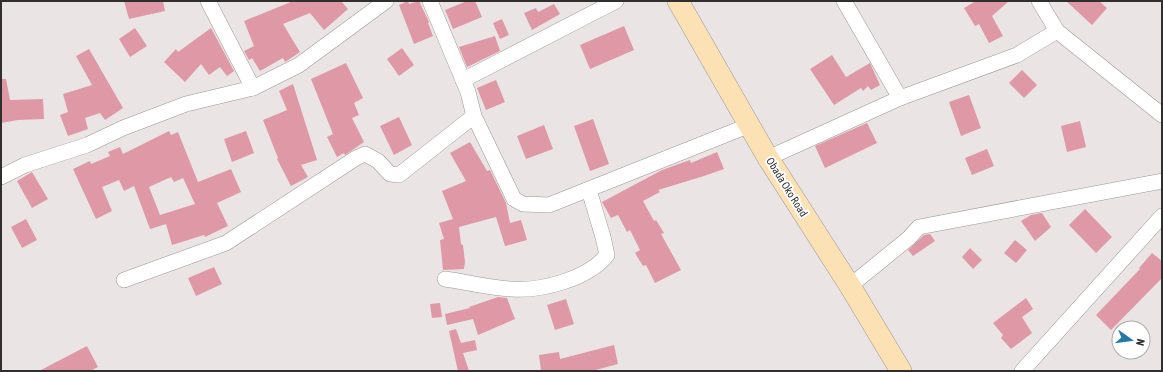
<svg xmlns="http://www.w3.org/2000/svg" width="1163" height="372" font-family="'Asap Condensed',sans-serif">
<rect width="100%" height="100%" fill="#eae5e4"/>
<g fill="#df98a6" fill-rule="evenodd">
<path d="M 124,1 L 163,1 L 165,11 L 129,19 Z"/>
<path d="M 293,1 L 341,1 L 348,9 L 324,30 L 310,13 L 283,24 L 300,52 L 285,62 L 283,58 L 260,71 L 252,58 L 249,60 L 244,51 L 254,46 L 244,21 Z"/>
<path d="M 408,1 L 409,4 L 419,1 L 429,22 L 428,23 L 433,36 L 414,44 L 399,5 Z"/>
<path d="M 467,1 L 475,1 L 482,17 L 453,29 L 445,10 Z"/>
<path d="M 976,1 L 1009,1 L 992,16 L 1003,36 L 989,43 L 979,24 L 975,26 L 964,8 Z"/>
<path d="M 1066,1 L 1099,1 L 1107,8 L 1092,25 Z"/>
<path d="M 554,4 L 560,14 L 532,30 L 524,13 L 536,8 L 538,12 Z"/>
<path d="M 502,19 L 509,35 L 500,39 L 493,23 Z"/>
<path d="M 624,26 L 634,50 L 590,69 L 580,45 Z"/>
<path d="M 135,28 L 147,46 L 130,57 L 119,39 Z"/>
<path d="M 211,28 L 234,71 L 227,76 L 220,67 L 209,75 L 201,64 L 185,82 L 164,62 L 176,49 L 178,52 Z"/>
<path d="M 495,36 L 500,51 L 467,67 L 459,47 Z"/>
<path d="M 402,48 L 414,65 L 399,76 L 387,59 Z"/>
<path d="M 89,49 L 123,108 L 105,120 L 100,113 L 85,118 L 88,129 L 68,136 L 60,115 L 68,112 L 63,94 L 92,85 L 76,56 Z"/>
<path d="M 832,55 L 846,77 L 870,63 L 880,85 L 871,90 L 868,86 L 863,91 L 861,88 L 834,105 L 810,69 Z"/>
<path d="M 346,63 L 363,98 L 354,103 L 359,115 L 352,118 L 364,142 L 345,155 L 344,153 L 337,157 L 327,137 L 333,134 L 311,79 Z"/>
<path d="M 1022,70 L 1037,85 L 1024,98 L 1009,83 Z"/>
<path d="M 1,79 L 6,79 L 10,100 L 43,99 L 44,119 L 18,120 L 1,123 Z"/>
<path d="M 496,80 L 505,102 L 486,110 L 477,88 Z"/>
<path d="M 293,84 L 317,160 L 301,165 L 308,177 L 291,186 L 277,159 L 278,158 L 263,120 L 287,110 L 279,91 Z"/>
<path d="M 969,95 L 981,128 L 961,136 L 949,102 Z"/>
<path d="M 399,117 L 412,145 L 394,155 L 380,126 Z"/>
<path d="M 593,119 L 609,164 L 590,171 L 574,126 Z"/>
<path d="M 1080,121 L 1086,147 L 1067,152 L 1061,126 Z"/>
<path d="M 867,123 L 877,143 L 825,168 L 815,146 Z"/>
<path d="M 544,125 L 553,149 L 526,159 L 517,136 Z"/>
<path d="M 169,131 L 171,135 L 178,132 L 198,182 L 231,169 L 241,192 L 217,203 L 228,226 L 205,237 L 204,235 L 172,245 L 166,224 L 150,229 L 134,186 L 124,191 L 119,180 L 102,187 L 112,211 L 96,219 L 73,169 L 90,161 L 91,164 L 110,156 L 108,152 L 120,147 L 123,154 ZM 171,177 L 174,182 L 183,178 L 195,204 L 160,215 L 149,187 Z"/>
<path d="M 246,131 L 254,153 L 232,162 L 224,139 Z"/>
<path d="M 470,142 L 487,171 L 490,170 L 506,203 L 510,223 L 521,220 L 527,240 L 505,246 L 496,217 L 459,227 L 461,244 L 463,245 L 465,262 L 464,269 L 443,270 L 440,240 L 444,239 L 439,223 L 453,219 L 442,191 L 466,181 L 450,153 Z"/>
<path d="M 987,149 L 994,166 L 972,175 L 965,158 Z"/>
<path d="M 717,152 L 724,169 L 704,176 L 658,190 L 660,192 L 643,201 L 654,221 L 656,220 L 664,233 L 661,234 L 681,270 L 655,283 L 646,265 L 643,266 L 635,253 L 640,250 L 630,230 L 627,232 L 618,215 L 611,218 L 602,202 L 662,170 L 690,160 L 691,163 Z"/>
<path d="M 32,172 L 48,199 L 32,208 L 17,181 Z"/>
<path d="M 1085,209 L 1112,237 L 1096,253 L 1069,225 Z"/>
<path d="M 1042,213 L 1051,227 L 1035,241 L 1021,221 L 1031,215 Z"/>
<path d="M 26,219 L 37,240 L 22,248 L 11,227 Z"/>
<path d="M 930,234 L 935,241 L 913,256 L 908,250 L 924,235 Z"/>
<path d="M 1015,240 L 1027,250 L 1016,263 L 1004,253 Z"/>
<path d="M 970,248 L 982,260 L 973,269 L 962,257 Z"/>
<path d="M 1152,253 L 1162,261 L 1162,278 L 1111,330 L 1096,315 L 1140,269 L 1139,268 Z"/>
<path d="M 214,267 L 222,284 L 196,296 L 188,278 Z"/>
<path d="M 498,297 L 507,298 L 515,319 L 478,335 L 473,319 L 447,325 L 445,314 L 470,308 L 469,307 Z"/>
<path d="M 1026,298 L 1033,309 L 1022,317 L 1032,333 L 1011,349 L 1001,338 L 1003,335 L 993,323 Z"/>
<path d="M 566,299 L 574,324 L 555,330 L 547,305 Z"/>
<path d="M 440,303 L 442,317 L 432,318 L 430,304 Z"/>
<path d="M 456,329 L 461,343 L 475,340 L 477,350 L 463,353 L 469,371 L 458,371 L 449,331 Z"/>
<path d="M 614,345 L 618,364 L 592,371 L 541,371 L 539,355 L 559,352 L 560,359 Z"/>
<path d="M 87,346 L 98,367 L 90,371 L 39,371 Z"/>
</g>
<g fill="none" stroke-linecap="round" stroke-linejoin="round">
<g stroke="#9b9795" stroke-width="16">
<g id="minor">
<path d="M 208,1 L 253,88"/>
<path d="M 430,1 L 468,92 L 474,116 L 514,199 L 523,204 L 549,205 L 750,125"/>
<path d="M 844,1 L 900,98"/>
<path d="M 1057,31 L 1162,115"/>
<path d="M 463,80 L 616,1"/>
<path d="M 768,158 L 900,98 L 1017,55 L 1057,31 L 1039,1"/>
<path d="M 1,177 L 25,165 L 87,145 L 123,128 L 186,104 L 253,88 L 299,65 L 386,1"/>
<path d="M 445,279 C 467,282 489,288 512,289 C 542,291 588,279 607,255 L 603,237 L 589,190"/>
<path d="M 124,280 L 226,243 L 356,158 L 365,154 L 378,161 L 390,174 L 399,175 L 474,116"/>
<path d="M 850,286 L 909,238 L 919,227 L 1162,181"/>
<path d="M 1022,371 L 1162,216"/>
</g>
</g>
<g stroke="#9b9795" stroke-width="22">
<path id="secondary" d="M 678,1 L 768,158 L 850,286 L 901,371"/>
</g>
<use href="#minor" stroke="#fff" stroke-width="15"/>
<use href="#secondary" stroke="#fbe1b3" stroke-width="21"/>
</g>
<g text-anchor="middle" stroke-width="4" stroke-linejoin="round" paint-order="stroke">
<g font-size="11" fill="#312f2e" stroke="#fff">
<text transform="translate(787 187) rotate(58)" y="4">Obada Oko Road</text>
</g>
</g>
<rect width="1163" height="372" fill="none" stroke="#312f2e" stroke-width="4"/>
<g transform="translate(1131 340) rotate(104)"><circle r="19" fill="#ffffff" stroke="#adacab"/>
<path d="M0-3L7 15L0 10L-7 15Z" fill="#2579a9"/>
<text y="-6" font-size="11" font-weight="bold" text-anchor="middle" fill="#312f2e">N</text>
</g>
</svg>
